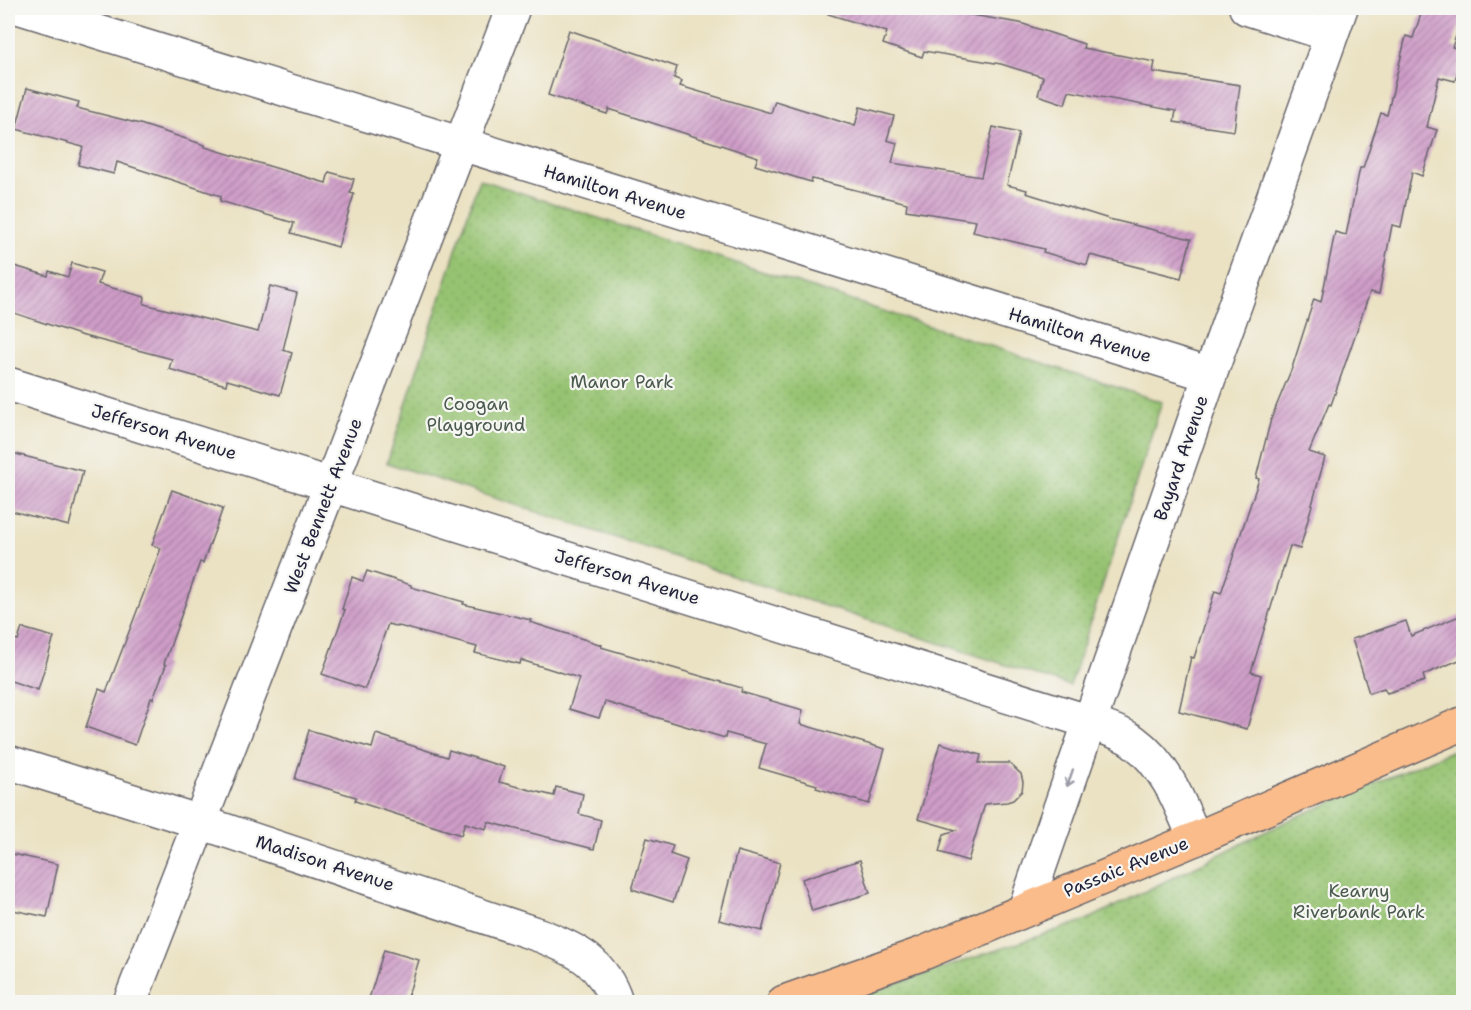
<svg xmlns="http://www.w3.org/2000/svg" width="1471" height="1010" font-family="'Shantell Sans',sans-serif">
<defs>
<pattern id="park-dots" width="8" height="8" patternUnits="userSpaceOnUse" patternTransform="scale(1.5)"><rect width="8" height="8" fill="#96c371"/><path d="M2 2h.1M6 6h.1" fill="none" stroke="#81a763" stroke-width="1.8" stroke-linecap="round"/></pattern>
<pattern id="building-hatch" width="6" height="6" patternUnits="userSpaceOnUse" patternTransform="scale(1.5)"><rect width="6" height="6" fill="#cf9dc8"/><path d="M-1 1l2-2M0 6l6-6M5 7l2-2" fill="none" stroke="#a880a4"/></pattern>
</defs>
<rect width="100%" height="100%" fill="#f6f6f2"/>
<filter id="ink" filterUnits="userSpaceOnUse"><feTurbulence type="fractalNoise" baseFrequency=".0167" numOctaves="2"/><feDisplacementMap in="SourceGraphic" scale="12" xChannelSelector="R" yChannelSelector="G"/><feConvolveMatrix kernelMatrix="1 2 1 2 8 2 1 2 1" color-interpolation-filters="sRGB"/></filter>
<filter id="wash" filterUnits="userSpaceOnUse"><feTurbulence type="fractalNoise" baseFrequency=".008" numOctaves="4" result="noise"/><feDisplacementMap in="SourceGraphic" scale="24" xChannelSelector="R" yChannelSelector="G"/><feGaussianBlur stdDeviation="1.35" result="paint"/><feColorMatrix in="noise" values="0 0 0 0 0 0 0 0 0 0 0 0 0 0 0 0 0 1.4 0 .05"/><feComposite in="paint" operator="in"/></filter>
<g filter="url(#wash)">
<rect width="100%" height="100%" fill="#ebe2c3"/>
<g fill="url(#park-dots)" stroke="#5c7256" stroke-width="1.5">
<path d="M 479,179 L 1162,402 L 1070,686 L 387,463 Z"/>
<path d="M 1463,746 L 1463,1002 L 841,1002 L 1087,920 L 1287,821 Z"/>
</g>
<g id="blocks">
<g fill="url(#building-hatch)">
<path d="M 829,8 L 929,8 L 1020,23 L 1084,44 L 1083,48 L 1155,62 L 1153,72 L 1240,85 L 1234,131 L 1174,122 L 1176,111 L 1069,91 L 1065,104 L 1038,95 L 1043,77 L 1001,64 L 924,51 L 922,57 L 883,44 L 887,32 L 828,14 Z"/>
<path d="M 1423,8 L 1464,8 L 1464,14 L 1452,47 L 1463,50 L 1455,81 L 1439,77 L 1427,127 L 1437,130 L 1422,176 L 1412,172 L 1401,227 L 1392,225 L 1379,294 L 1370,292 L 1331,405 L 1329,404 L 1309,452 L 1325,457 L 1300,549 L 1290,546 L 1251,672 L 1261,675 L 1247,729 L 1179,711 L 1191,657 L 1194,658 L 1215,591 L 1221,593 L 1259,479 L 1256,478 L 1271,419 L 1292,368 L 1314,299 L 1321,302 L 1335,232 L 1346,235 L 1360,168 L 1363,168 L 1381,113 L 1387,115 L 1406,36 L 1413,38 Z"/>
<path d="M 569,30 L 677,67 L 674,78 L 682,81 L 680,86 L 771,113 L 775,101 L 855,126 L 860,107 L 894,116 L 887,140 L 897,143 L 892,163 L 981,177 L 993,127 L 1019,133 L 1007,185 L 1027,190 L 1026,193 L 1109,219 L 1191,239 L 1181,278 L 1090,255 L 1087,265 L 1043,252 L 1044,249 L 973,232 L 976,221 L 906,210 L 907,203 L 812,179 L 811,182 L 755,165 L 758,157 L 609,109 L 607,114 L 548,95 Z"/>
<path d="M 27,88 L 79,102 L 77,108 L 140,124 L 205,145 L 205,147 L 326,183 L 329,172 L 354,179 L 350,193 L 354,194 L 338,247 L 291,233 L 294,223 L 220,201 L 221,196 L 117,162 L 114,174 L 78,165 L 83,147 L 16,129 Z"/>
<path d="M 72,263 L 102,272 L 98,284 L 145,297 L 144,304 L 258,332 L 270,286 L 297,293 L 283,350 L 292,353 L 280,395 L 227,380 L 226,385 L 169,369 L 172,359 L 80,335 L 8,311 L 8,264 L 48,276 L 49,271 L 68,277 Z"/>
<path d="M 8,452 L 83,471 L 69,526 L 8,510 Z"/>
<path d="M 172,490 L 223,508 L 203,563 L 200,562 L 164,664 L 166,665 L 153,699 L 151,698 L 135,745 L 86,727 L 99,689 L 106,692 L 161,548 L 152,545 Z"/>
<path d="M 367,571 L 411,585 L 411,587 L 464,602 L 463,604 L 531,620 L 530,622 L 602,645 L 601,647 L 742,688 L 741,692 L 803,710 L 800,724 L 885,749 L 869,804 L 816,788 L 817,785 L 759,768 L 766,744 L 726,733 L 725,738 L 605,702 L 599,718 L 569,709 L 579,678 L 521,660 L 520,664 L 475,653 L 477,647 L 399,626 L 398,627 L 388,624 L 365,689 L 322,674 L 345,610 L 342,609 L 352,577 L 363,581 Z"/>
<path d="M 1464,614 L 1464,658 L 1423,675 L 1425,681 L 1387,693 L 1384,688 L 1369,693 L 1352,639 L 1406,621 L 1411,636 Z"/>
<path d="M 22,628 L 54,637 L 38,690 L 8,680 L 8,637 L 18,640 Z"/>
<path d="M 309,730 L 372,748 L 376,734 L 447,757 L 449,750 L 504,767 L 499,782 L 554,796 L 556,787 L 583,794 L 579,814 L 601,820 L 594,849 L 488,822 L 486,829 L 465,823 L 461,835 L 355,801 L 356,797 L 295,779 Z"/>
<path d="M 940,743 L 981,755 L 979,763 L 1009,763 L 1021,774 L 1023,782 L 1022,791 L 1013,800 L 1007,802 L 985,804 L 968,861 L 939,852 L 944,834 L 956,830 L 918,819 Z"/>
<path d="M 647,838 L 673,846 L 670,854 L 687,860 L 673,902 L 632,889 Z"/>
<path d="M 737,851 L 780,863 L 762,931 L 719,920 Z"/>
<path d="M 8,853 L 58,864 L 47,917 L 8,909 Z"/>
<path d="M 860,860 L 870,893 L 812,911 L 802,879 Z"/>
<path d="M 384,950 L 419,960 L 406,1002 L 368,1002 Z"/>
</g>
</g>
</g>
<g filter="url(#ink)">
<use href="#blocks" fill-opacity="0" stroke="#68656b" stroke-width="1.5"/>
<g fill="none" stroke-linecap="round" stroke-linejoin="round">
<g stroke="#68656b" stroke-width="36">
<g id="minor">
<path d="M 21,8 L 1210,375"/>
<path d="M 1246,8 L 1331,35"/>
<path d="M 8,384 L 1090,722 C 1103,728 1121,732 1133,741 C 1166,765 1180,803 1195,839"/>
<path d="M 8,762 L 200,822 L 542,936 C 578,951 603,962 616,1002"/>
<path d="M 1025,909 L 1210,375 L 1341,8"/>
<path d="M 130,1002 L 331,484 L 513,8"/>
</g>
</g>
<g stroke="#68656b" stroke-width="36">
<path id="major" d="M 784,1002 L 921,954 L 1195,839 L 1464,723"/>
</g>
<use href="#minor" stroke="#fff" stroke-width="33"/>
<use href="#major" stroke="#fabc8b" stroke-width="33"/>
</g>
<defs><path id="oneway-shaft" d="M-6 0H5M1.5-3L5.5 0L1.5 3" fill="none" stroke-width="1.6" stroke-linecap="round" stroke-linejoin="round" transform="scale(1.5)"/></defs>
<use stroke="#9c9ca7" href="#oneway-shaft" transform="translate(1070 778) rotate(109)"/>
</g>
<g text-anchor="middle" stroke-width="4.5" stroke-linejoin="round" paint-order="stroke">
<g font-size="18" fill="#22223b" stroke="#f6f6f2">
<text transform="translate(615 192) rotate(17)" y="6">Hamilton Avenue</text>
<text transform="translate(1080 335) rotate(17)" y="6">Hamilton Avenue</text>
<text transform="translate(164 432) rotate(17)" y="6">Jefferson Avenue</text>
<text transform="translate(1181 458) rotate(-71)" y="6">Bayard Avenue</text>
<text transform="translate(323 506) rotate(-69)" y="6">West Bennett Avenue</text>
<text transform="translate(627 577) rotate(17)" y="6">Jefferson Avenue</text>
<text transform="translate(325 863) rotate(18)" y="6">Madison Avenue</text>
<text transform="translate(1126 867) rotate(-22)" y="6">Passaic Avenue</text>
</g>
<g font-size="18" fill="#4b5a4e" stroke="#f6f6f2">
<text x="622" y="388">Manor Park</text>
<text x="476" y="410">Coogan<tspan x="476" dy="21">Playground</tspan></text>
<text x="1359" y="897">Kearny<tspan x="1359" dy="21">Riverbank Park</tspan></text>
</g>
</g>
<rect width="1471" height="1010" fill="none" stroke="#f6f6f2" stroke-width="30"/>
</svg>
